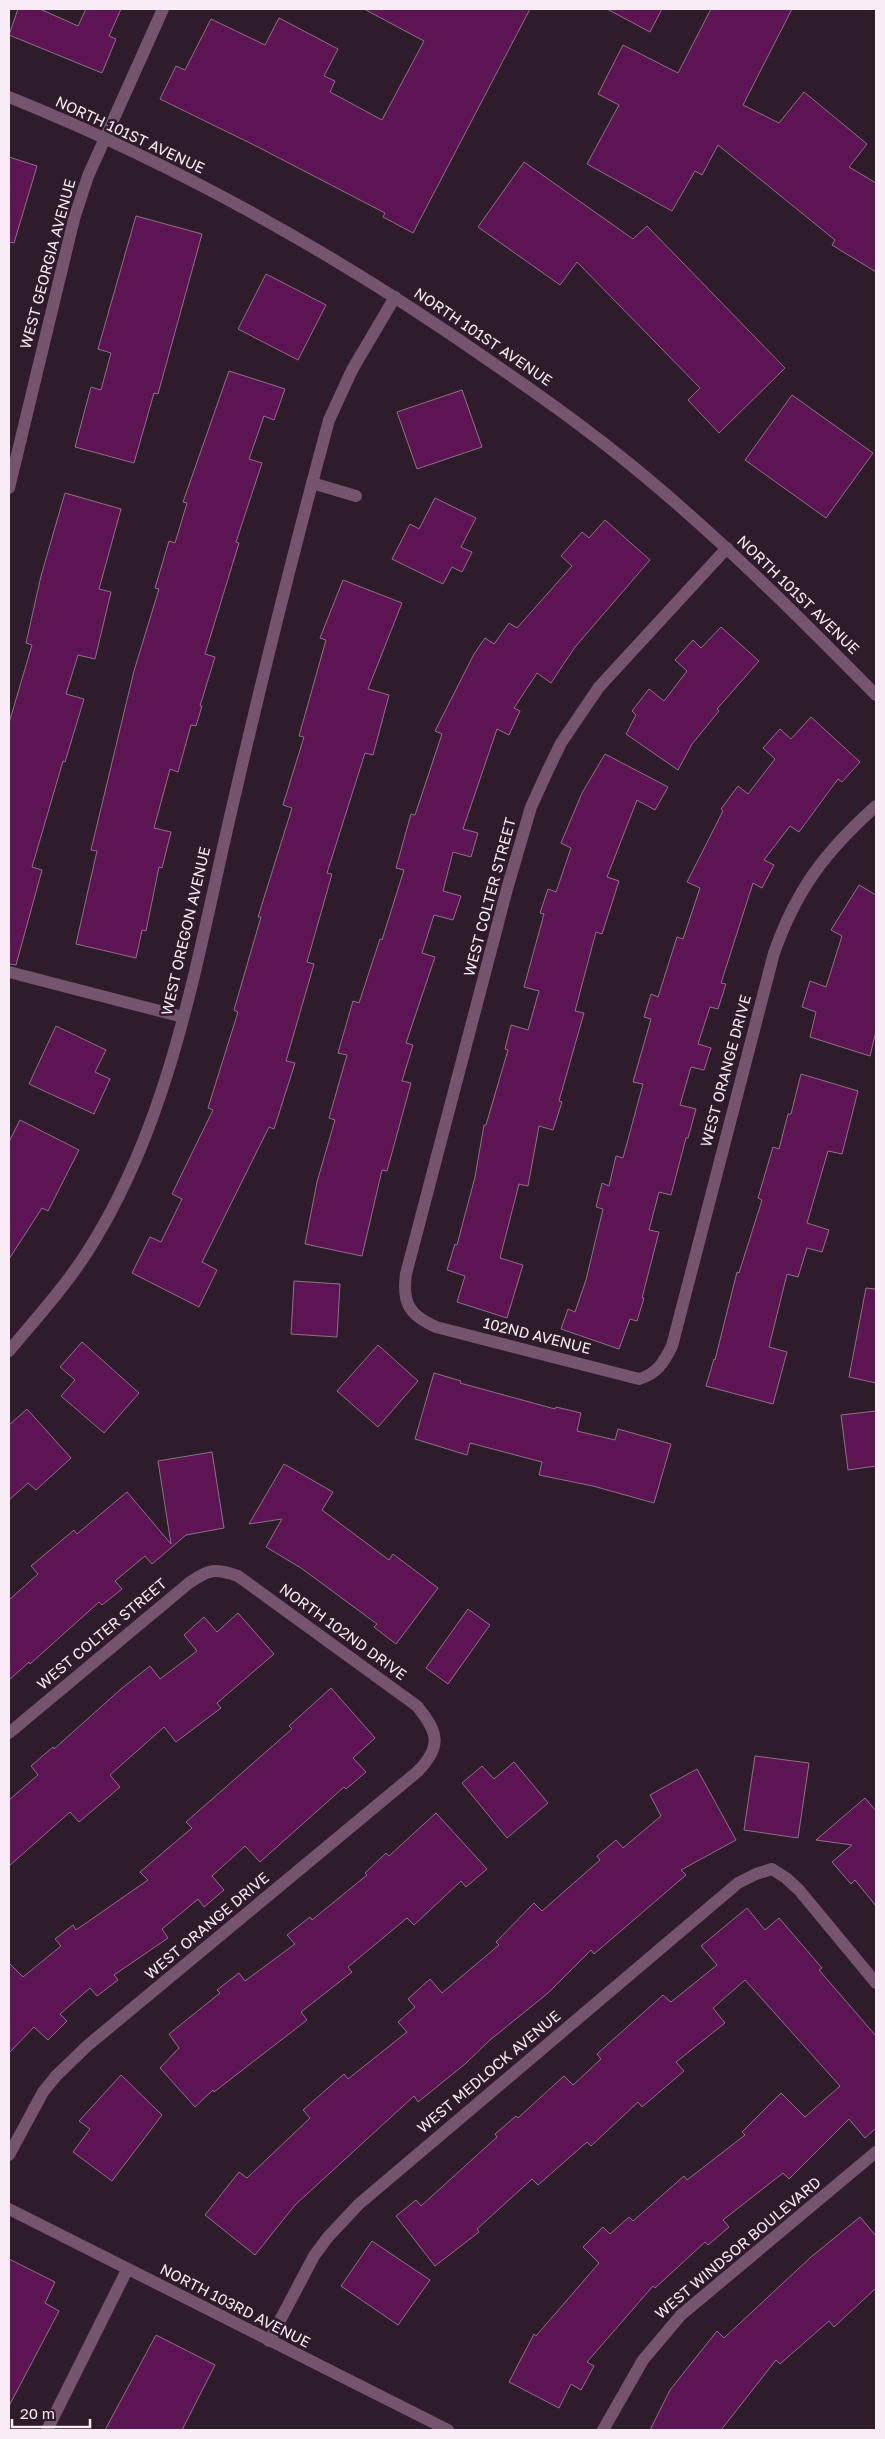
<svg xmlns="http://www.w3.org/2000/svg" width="885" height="2439" font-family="'Golos Text',sans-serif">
<rect width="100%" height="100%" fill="#2f1c2b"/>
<g fill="#5d1452" stroke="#8b7385">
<path d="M 18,9 L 40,9 L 78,26 L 86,9 L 121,9 L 109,36 L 116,39 L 102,73 L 9,35 Z"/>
<path d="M 364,9 L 530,9 L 413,233 L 383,217 L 385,213 L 258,147 L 160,99 L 176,66 L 185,70 L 211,19 L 265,45 L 279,18 L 338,49 L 324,76 L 335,81 L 330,92 L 382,120 L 424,41 Z"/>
<path d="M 607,9 L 662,9 L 650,32 Z"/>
<path d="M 711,9 L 792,9 L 743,105 L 779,123 L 804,92 L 867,144 L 849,167 L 876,183 L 876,272 L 832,245 L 835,240 L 718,145 L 702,175 L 695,171 L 672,211 L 587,164 L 619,105 L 598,94 L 623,45 L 678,73 Z"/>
<path d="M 9,157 L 37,166 L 14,243 L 9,242 Z"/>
<path d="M 524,162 L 633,239 L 647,226 L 785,368 L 719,433 L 688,400 L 700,388 L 577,262 L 560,285 L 478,227 Z"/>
<path d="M 136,216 L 202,234 L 158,394 L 154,393 L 134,463 L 75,447 L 91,387 L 101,390 L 111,353 L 98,349 Z"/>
<path d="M 266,274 L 326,305 L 298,360 L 238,329 Z"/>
<path d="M 229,371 L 285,389 L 274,420 L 264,416 L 249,459 L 262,463 L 236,542 L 239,543 L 205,654 L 215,657 L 200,706 L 202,706 L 196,726 L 191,725 L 178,772 L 170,769 L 154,828 L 171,832 L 162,868 L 159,867 L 146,931 L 142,930 L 136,958 L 76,944 L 97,851 L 91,850 L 134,671 L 159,589 L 155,588 L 169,541 L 175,543 L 187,503 L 183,502 Z"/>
<path d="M 462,390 L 482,447 L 417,469 L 397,412 Z"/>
<path d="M 792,395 L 873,453 L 826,518 L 745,460 Z"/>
<path d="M 65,493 L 121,509 L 99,589 L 111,592 L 95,659 L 78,655 L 66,694 L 84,699 L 65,762 L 63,761 L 32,867 L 42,870 L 16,965 L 9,964 L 9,723 L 32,645 L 26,643 L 41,576 Z"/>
<path d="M 435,498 L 476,518 L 461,547 L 472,552 L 462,572 L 452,567 L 443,584 L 392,559 L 410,524 L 419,529 Z"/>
<path d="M 605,520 L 650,560 L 575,647 L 551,683 L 537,673 L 514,708 L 520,711 L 509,735 L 497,729 L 463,829 L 478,833 L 471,857 L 453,852 L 443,891 L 461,896 L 453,920 L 434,915 L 422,953 L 435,957 L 406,1043 L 413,1045 L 402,1081 L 411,1083 L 387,1171 L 382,1170 L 362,1256 L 305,1244 L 317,1182 L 335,1120 L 329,1118 L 347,1055 L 338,1053 L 353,1001 L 359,1003 L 380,939 L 382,940 L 404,870 L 396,868 L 411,814 L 415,815 L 442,734 L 435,731 L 474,654 L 485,638 L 494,644 L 509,623 L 517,628 L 572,566 L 561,556 L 582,532 L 589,538 Z"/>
<path d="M 343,580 L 402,603 L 368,689 L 389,695 L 373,755 L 365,753 L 327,873 L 332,874 L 307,962 L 314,964 L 286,1061 L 295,1063 L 274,1129 L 269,1127 L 202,1262 L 217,1270 L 199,1307 L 132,1273 L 150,1237 L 161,1242 L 182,1199 L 172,1194 L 213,1110 L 208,1108 L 238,1012 L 234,1010 L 261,917 L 258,917 L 292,808 L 283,805 L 304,737 L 299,736 L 326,640 L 320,638 Z"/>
<path d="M 721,627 L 759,661 L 717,709 L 719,711 L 692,744 L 678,770 L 626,734 L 636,715 L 632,711 L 649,689 L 664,701 L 687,671 L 675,660 L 693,640 L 701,648 Z"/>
<path d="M 811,717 L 860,762 L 842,782 L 838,779 L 799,832 L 790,826 L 764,860 L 774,865 L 762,888 L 753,883 L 721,983 L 726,984 L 718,1009 L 710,1007 L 698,1044 L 711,1048 L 704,1070 L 691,1067 L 680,1105 L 696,1109 L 688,1138 L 686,1138 L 671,1195 L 659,1192 L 649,1230 L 659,1232 L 642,1298 L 644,1298 L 637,1321 L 630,1319 L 619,1349 L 561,1329 L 568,1309 L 575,1312 L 586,1280 L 603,1209 L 596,1207 L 602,1183 L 609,1186 L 616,1156 L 623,1158 L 643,1084 L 633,1082 L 651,1019 L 644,1017 L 651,994 L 658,997 L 677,937 L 683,939 L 700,888 L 687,882 L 723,811 L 721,809 L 738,786 L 748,794 L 775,759 L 763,748 L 780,729 L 791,739 Z"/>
<path d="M 605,754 L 668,787 L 655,810 L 637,800 L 607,877 L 619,881 L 602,934 L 596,932 L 575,1011 L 584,1013 L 559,1101 L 562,1102 L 553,1130 L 539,1126 L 528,1186 L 519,1184 L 500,1258 L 523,1265 L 507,1318 L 457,1302 L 465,1276 L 447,1270 L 455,1244 L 457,1245 L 475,1177 L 484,1125 L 486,1125 L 508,1050 L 505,1049 L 511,1025 L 528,1030 L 539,991 L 524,987 L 544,914 L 540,913 L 548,889 L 556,892 L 571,848 L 561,843 L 582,793 Z"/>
<path d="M 859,885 L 876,895 L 876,1031 L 870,1056 L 810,1037 L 816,1012 L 802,1007 L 810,981 L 826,987 L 842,936 L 831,930 Z"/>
<path d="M 56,1026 L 106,1050 L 95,1072 L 110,1079 L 94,1114 L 29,1084 Z"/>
<path d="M 801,1074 L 858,1091 L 842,1154 L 828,1151 L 807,1223 L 829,1230 L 822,1252 L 807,1248 L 798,1277 L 787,1274 L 769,1347 L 787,1352 L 773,1404 L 706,1386 L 714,1359 L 715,1360 L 737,1272 L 739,1273 L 762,1200 L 758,1198 L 773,1147 L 779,1149 L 788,1114 L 791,1114 Z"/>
<path d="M 20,1120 L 79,1150 L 48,1211 L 42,1208 L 9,1259 L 9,1142 Z"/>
<path d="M 294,1281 L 340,1284 L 337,1337 L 291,1334 Z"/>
<path d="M 866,1288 L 876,1289 L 876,1383 L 849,1377 Z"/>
<path d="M 82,1342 L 139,1393 L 104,1433 L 61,1396 L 75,1380 L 60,1367 Z"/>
<path d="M 378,1345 L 418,1381 L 378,1427 L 337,1391 Z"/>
<path d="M 434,1373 L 461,1381 L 460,1383 L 555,1409 L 556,1407 L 581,1413 L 577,1431 L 615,1440 L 618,1429 L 671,1444 L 654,1503 L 593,1486 L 539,1475 L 542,1462 L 470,1443 L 467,1455 L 415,1439 Z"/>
<path d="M 27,1409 L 71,1458 L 36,1490 L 28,1483 L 9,1500 L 9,1425 Z"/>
<path d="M 876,1411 L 876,1466 L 848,1470 L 841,1415 Z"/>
<path d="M 212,1452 L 224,1528 L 186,1535 L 152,1564 L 145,1556 L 115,1581 L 122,1589 L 102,1605 L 99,1602 L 30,1664 L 29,1662 L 9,1680 L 9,1600 L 38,1574 L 31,1566 L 74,1530 L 77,1534 L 127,1492 L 171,1544 L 158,1461 Z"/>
<path d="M 284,1464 L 333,1492 L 322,1510 L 389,1560 L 393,1554 L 438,1588 L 396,1644 L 374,1627 L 377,1624 L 301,1568 L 266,1547 L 282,1519 L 249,1524 Z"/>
<path d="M 468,1609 L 490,1625 L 448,1684 L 426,1668 Z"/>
<path d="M 238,1613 L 274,1654 L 217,1703 L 221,1708 L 176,1742 L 164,1727 L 110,1775 L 120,1787 L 79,1822 L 70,1812 L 9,1866 L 9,1800 L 38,1775 L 31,1766 L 53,1747 L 54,1749 L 121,1689 L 150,1666 L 160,1679 L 197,1651 L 184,1635 L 204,1617 L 217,1632 Z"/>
<path d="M 331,1688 L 375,1738 L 353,1758 L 366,1772 L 346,1789 L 344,1787 L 260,1862 L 245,1846 L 212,1876 L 224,1890 L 204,1907 L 198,1899 L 162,1929 L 168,1938 L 114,1975 L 118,1980 L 97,1996 L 90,1988 L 60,2014 L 67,2021 L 48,2040 L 34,2027 L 9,2053 L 9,1963 L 23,1977 L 61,1946 L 55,1939 L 73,1925 L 76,1930 L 148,1880 L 140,1872 L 192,1828 L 186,1822 L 292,1729 L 289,1726 Z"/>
<path d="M 755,1756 L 809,1763 L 798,1838 L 744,1830 Z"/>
<path d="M 514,1762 L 548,1803 L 507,1838 L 462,1783 L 482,1766 L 494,1779 Z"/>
<path d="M 697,1769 L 736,1840 L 681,1870 L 686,1875 L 594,1954 L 591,1950 L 548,1993 L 490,2040 L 465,2064 L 418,2102 L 414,2096 L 295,2205 L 255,2255 L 205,2215 L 239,2172 L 247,2178 L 310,2118 L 303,2110 L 344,2074 L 348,2079 L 407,2032 L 398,2022 L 415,2007 L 408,1999 L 430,1979 L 442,1993 L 499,1945 L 496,1942 L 534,1903 L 542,1911 L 600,1860 L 597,1856 L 616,1840 L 623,1848 L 661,1816 L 650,1795 Z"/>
<path d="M 865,1798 L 876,1811 L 876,1906 L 855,1880 L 851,1884 L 832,1862 L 852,1845 L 816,1840 Z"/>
<path d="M 436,1813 L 487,1869 L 466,1887 L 461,1881 L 414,1925 L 407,1918 L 348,1967 L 352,1972 L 301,2012 L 307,2020 L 214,2092 L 213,2090 L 195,2107 L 160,2068 L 179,2048 L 169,2034 L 220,1993 L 217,1990 L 239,1973 L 245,1981 L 295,1944 L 287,1935 L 310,1917 L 312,1920 L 367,1875 L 365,1873 L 386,1853 L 389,1856 Z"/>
<path d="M 747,1908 L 765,1930 L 779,1918 L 822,1968 L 819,1970 L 876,2036 L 876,2128 L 865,2138 L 849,2119 L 789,2179 L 783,2173 L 723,2220 L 729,2227 L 708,2245 L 705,2242 L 655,2288 L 653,2286 L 587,2362 L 594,2366 L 581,2390 L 571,2384 L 559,2408 L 509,2382 L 534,2334 L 536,2336 L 599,2263 L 583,2247 L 603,2227 L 610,2234 L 629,2217 L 633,2221 L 684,2176 L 687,2180 L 745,2135 L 742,2132 L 781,2093 L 805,2117 L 840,2086 L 745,1980 L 713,2008 L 725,2023 L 676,2062 L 684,2071 L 642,2107 L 638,2102 L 591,2146 L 587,2142 L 538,2185 L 532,2179 L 477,2229 L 479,2232 L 435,2266 L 396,2216 L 416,2200 L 421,2206 L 497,2137 L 495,2134 L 516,2116 L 518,2118 L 564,2076 L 573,2085 L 601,2059 L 597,2054 L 663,1995 L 671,2002 L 717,1965 L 701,1946 Z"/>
<path d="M 121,2075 L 162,2115 L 112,2181 L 73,2152 L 90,2129 L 79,2121 Z"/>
<path d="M 860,2217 L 876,2236 L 876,2288 L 834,2327 L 829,2321 L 780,2364 L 776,2360 L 721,2430 L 650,2430 L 670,2390 L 717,2331 L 724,2338 L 811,2257 Z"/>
<path d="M 372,2241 L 430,2280 L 398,2325 L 341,2286 Z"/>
<path d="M 9,2259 L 55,2282 L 45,2303 L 59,2311 L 9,2406 Z"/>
<path d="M 156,2335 L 215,2365 L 182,2430 L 105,2430 Z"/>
</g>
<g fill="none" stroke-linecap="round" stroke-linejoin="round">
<g stroke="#75546d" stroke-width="12">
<path d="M 9,97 C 180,166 343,258 494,364 C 541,396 587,429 631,465 C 718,536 797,615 876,695"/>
<path d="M 312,483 L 356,496"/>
<path d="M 9,488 L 74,219 L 88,176 L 163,9"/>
<path d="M 727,548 L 599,687 L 561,743 L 547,772 L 531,807 L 507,889 L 406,1274 C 402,1303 409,1315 436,1327 L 639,1379 C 657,1374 664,1362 672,1346 L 774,953 C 797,888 826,851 876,806"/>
<path d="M 9,972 L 183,1017"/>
<path d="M 9,1351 C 40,1314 73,1278 97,1236 C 174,1107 198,953 232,808 C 262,678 294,549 329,420 L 352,370 L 395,297"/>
<path d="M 9,1733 L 189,1583 C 209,1569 215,1568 238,1576 L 417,1706 C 438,1732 443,1746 417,1772 L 87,2046 L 56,2076 L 43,2092 L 9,2155"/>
<path d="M 9,2209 L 448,2430"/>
<path d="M 269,2341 L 314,2256 L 328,2237 L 359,2204 L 738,1883 L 756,1874 L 772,1869 L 786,1878 L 799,1890 L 876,1983"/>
<path d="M 47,2430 L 127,2270"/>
<path d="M 603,2430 L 643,2360 L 681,2315 L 876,2152"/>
</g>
</g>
<g text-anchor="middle" stroke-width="5" stroke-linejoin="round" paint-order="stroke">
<g font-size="15" fill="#f9ecf6" stroke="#2f1c2b">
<text transform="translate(130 135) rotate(25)" y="5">NORTH 101ST AVENUE</text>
<text transform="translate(48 264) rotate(-75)" y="5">WEST GEORGIA AVENUE</text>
<text transform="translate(483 337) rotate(34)" y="5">NORTH 101ST AVENUE</text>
<text transform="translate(798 595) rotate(44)" y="5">NORTH 101ST AVENUE</text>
<text transform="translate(490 897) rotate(-75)" y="5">WEST COLTER STREET</text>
<text transform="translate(186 931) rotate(-77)" y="5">WEST OREGON AVENUE</text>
<text transform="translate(726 1071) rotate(-75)" y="5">WEST ORANGE DRIVE</text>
<text transform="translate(537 1336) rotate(14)" y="5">102ND AVENUE</text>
<text transform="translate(343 1632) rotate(36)" y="5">NORTH 102ND DRIVE</text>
<text transform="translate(102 1634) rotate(-40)" y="5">WEST COLTER STREET</text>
<text transform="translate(207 1926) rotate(-40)" y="5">WEST ORANGE DRIVE</text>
<text transform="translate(489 2072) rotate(-40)" y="5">WEST MEDLOCK AVENUE</text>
<text transform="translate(738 2248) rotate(-40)" y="5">WEST WINDSOR BOULEVARD</text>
<text transform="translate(235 2306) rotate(27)" y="5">NORTH 103RD AVENUE</text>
</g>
</g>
<rect width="885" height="2439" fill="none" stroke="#f9ecf6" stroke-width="20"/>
<path d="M12 2419v8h78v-8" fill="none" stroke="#f9ecf6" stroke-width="2.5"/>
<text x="20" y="2419" font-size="15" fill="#f9ecf6" stroke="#2f1c2b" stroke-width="4" paint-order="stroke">20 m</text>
</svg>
